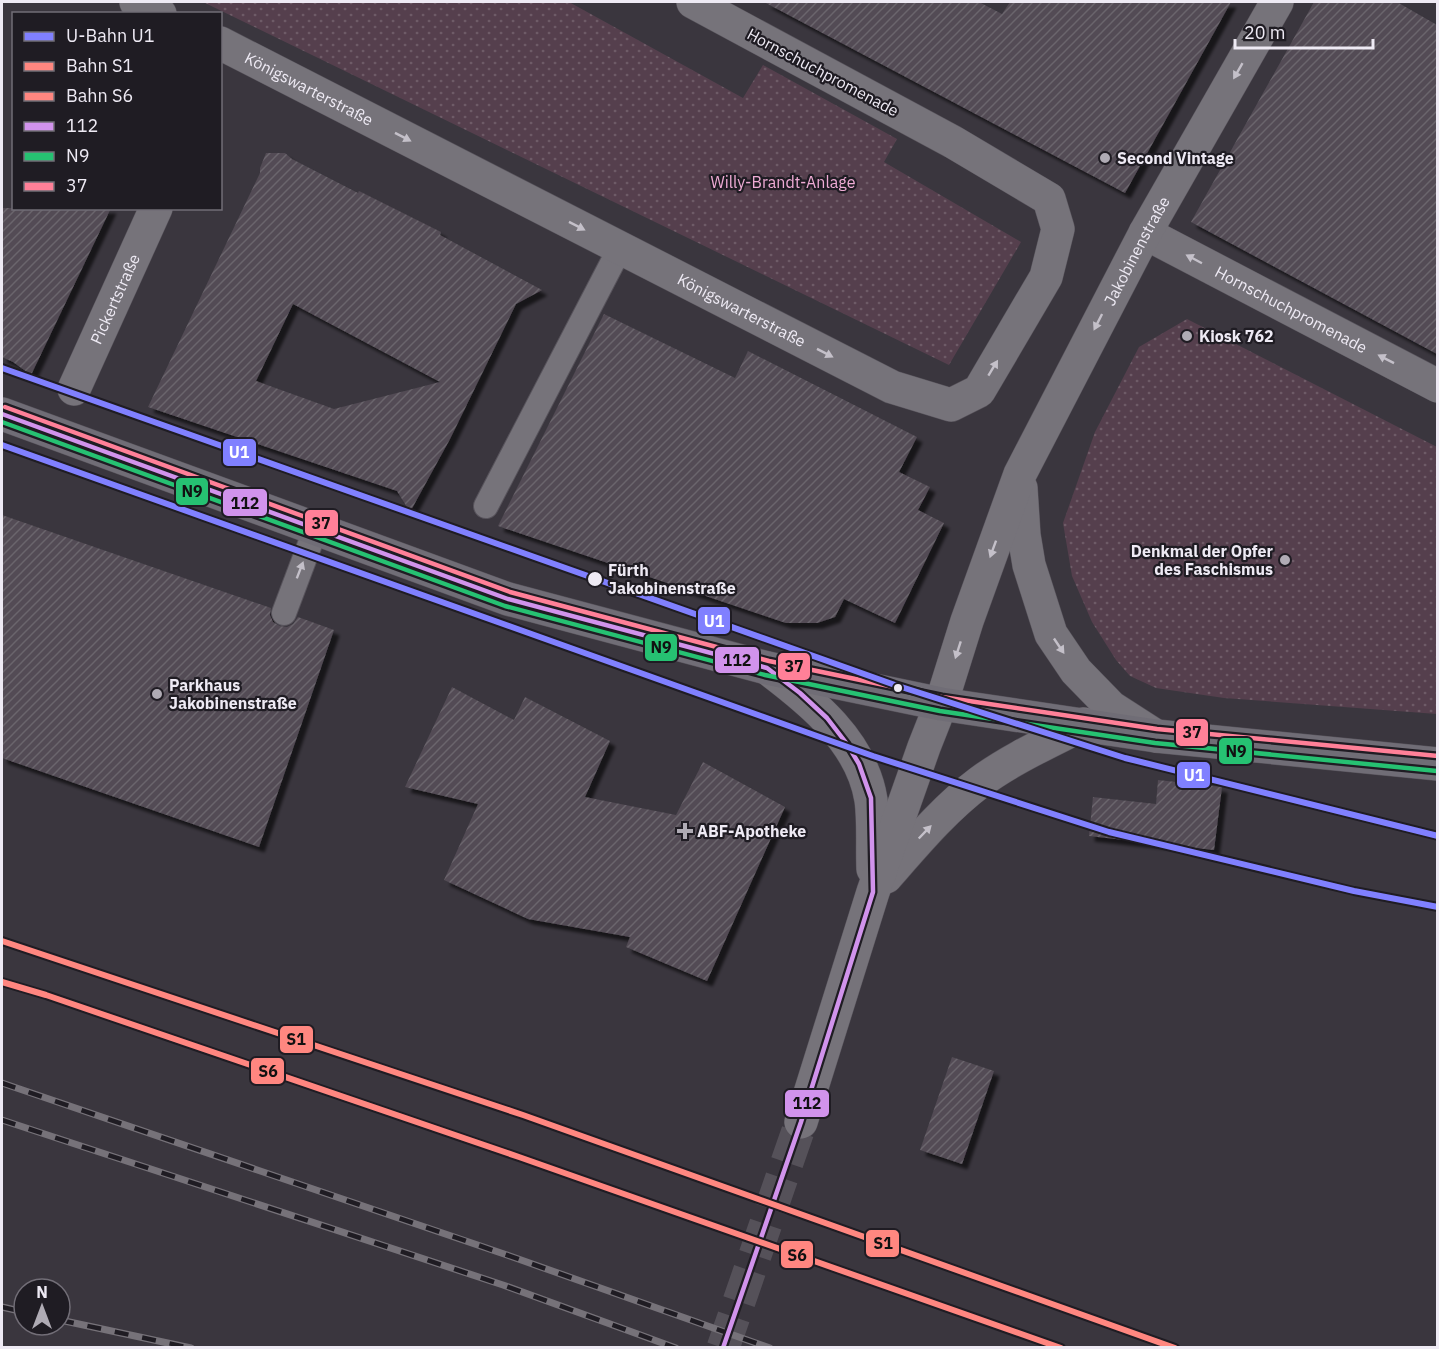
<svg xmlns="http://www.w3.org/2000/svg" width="1439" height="1349" font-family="'IBM Plex Sans',sans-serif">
<defs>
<pattern id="grass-dots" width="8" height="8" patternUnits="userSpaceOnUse" patternTransform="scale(1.5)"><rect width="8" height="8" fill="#553f4d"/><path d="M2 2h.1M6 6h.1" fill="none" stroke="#6e5b67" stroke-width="1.8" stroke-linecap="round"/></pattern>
<pattern id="building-hatch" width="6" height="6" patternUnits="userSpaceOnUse" patternTransform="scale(1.5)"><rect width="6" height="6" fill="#524b54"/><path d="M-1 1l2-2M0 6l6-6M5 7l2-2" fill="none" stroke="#6b656d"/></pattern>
<filter id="shadow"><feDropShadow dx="5.5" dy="5.5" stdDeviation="1.5" flood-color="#0009"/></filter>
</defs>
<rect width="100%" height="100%" fill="#3a363e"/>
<g fill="url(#grass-dots)">
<path d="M 203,2 L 569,2 L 743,98 L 763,65 L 897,139 L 884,162 L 1021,242 L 949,365 Z"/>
<path d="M 1187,319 L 1437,447 L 1437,714 L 1224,698 L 1156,688 L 1130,676 L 1116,660 L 1092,622 L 1072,576 L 1063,523 L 1095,432 L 1139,347 Z"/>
</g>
<g fill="url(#building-hatch)" fill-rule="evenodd" filter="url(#shadow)">
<path d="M 764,2 L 979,2 L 1002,14 L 1010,2 L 1231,2 L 1125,193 Z"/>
<path d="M 1314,2 L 1397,2 L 1437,25 L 1437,354 L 1191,222 Z"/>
<path d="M 266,153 L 285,153 L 292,159 L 358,193 L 359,191 L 441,232 L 440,235 L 542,290 L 516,304 L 450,439 L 410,512 L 397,491 L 148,407 L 260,173 L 260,168 ZM 293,304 L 440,382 L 334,409 L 256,381 Z"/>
<path d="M 2,208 L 111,208 L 31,375 L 13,362 L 2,357 Z"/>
<path d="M 604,314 L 735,378 L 748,351 L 917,437 L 899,472 L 930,487 L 918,510 L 944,523 L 895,623 L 844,599 L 835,617 L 817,623 L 786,623 L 498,526 Z"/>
<path d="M 2,515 L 271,608 L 270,615 L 273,622 L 280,626 L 287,627 L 293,624 L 298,617 L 334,630 L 259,847 L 2,758 Z"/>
<path d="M 452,687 L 514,720 L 525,697 L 610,741 L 585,797 L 676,815 L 703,762 L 785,807 L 707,981 L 626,947 L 630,937 L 528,919 L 444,880 L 478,804 L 405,787 Z"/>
<path d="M 1158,780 L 1222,787 L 1214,850 L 1089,836 L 1093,797 L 1156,804 Z"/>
<path d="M 952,1057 L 994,1071 L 962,1164 L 920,1150 Z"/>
</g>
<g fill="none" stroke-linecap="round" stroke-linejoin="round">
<path stroke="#555159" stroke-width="33" stroke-dasharray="33 16" stroke-linecap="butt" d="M 723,1348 L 801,1122"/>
<g stroke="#57535b" stroke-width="26">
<g id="lane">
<path d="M 486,506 L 620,248"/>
<path d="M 284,613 L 316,528"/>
</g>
</g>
<g stroke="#57535b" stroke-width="34">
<g id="street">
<path d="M 136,2 L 160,14"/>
<path id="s1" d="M 220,43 L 892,387 L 951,405 L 979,391 L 1046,277 L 1058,229 L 1049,199 L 953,142 L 693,2"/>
<path id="s2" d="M 1145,233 L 1438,386"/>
<path id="s3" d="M 74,389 L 156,208"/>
</g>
</g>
<g stroke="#57535b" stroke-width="34">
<g id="secondary">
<path d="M 1021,488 L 1024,535 L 1029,565 L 1051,634 L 1076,671 L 1111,707 L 1156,736"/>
<path d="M 767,668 C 811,701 862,742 871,800 C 874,822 872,847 873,869"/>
<path d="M 886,877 C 915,844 944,809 980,782 C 1011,759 1049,742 1084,724"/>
<path id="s4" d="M 801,1122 L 873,892 L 924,747 L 941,704 L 967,621 L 1020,474 L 1145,233 L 1277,2"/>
</g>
</g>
<g stroke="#57535b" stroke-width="34">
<path id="primary" d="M 2,414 L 508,599 L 767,668 L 941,704 L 1156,736 L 1438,764"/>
</g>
<use href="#lane" stroke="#76737a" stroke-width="24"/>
<use href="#street" stroke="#76737a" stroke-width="33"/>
<use href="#secondary" stroke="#76737a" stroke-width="33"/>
<use href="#primary" stroke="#706d76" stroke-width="33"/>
<g stroke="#767279" stroke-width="7">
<g id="rail">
<path d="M 2,1083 L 507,1255 L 770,1348"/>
<path d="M 2,1120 L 503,1285 L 676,1348"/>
<path d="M 2,1307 L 24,1312"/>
<path d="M 60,1320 L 191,1348"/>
</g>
</g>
<use href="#rail" stroke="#1f1c23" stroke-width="4.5" stroke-dasharray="14" stroke-linecap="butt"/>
<g stroke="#1f1c23" stroke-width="9">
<path id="bus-1" d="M 2,414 L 508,599 L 767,668 L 800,693 L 827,718 L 847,744 L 859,764 L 871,798 L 873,892 L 801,1122 L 723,1348"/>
</g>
<g stroke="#1f1c23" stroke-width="9">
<path id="bus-2" d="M 2,422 L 505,606 L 765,675 L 940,711 L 1155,743 L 1437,771"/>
</g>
<g stroke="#1f1c23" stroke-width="9">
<path id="bus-3" d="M 5,407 L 510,592 L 769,661 L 942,697 L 1157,729 L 1438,756"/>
</g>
<use href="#bus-1" stroke="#d193ec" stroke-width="4.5"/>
<use href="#bus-2" stroke="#26c172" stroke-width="4.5"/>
<use href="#bus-3" stroke="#ff8098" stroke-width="4.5"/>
<g stroke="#1f1c23" stroke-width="10">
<path id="rail-1" d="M 2,941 L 523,1115 L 1175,1348"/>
</g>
<g stroke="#1f1c23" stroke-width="10">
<path id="rail-2" d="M 2,982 L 46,995 L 519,1157 L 1061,1348"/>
</g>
<use href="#rail-1" stroke="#ff8780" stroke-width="6"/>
<use href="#rail-2" stroke="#ff8680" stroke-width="6"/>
<g stroke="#1f1c23" stroke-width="10">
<g id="metro-1">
<path d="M 2,368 L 895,685 L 1125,758 L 1438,836"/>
<path d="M 2,445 L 873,756 L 1109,832 L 1354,891 L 1438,907"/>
</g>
</g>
<use href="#metro-1" stroke="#8080ff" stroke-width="6"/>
</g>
<defs><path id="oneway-solid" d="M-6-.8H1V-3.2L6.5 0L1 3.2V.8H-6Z" transform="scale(1.5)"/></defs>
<g fill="#c4c0c9">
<use href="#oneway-solid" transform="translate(1238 71) rotate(120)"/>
<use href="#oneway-solid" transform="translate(403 137) rotate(27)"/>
<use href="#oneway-solid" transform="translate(577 226) rotate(27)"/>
<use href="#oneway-solid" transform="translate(1194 259) rotate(-152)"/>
<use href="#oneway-solid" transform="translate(1098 322) rotate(117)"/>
<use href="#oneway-solid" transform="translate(825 353) rotate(27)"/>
<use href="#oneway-solid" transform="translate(1386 359) rotate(-153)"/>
<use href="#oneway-solid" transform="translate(993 368) rotate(-59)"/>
<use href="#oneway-solid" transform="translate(993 549) rotate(110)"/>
<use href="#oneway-solid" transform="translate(300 570) rotate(-69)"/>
<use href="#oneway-solid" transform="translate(1059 646) rotate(56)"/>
<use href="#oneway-solid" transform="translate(958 650) rotate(108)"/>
<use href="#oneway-solid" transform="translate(925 832) rotate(-46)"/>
</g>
<g fill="#afabb4" stroke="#1f1c23" stroke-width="2">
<circle cx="1105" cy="158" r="6"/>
<circle cx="1187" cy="336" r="6"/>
<circle cx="1285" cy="560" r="6"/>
<circle cx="157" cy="694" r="6"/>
<path d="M682 822h6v6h6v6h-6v6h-6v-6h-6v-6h6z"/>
</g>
<g fill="#eeeaf4" stroke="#1f1c23" stroke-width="2">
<circle cx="595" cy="579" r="8"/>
<circle cx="898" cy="688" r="5"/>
</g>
<g text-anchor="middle" stroke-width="4.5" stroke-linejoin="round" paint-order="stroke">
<g font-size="16" fill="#eeeaf4" stroke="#1f1c23">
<text transform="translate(823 72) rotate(28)" y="6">Hornschuchpromenade</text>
<text dy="6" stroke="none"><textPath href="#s1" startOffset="100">Königswarterstraße</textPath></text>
<text dy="6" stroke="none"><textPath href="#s4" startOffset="936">Jakobinenstraße</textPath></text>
<text dy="6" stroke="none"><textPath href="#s3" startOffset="99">Pickertstraße</textPath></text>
<text dy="6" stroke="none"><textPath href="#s1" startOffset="586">Königswarterstraße</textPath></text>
<text dy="6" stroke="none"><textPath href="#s2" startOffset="165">Hornschuchpromenade</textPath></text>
</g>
<g font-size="16" font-weight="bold" fill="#eeeaf4" stroke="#1f1c23" text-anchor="start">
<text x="1117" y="164">Second Vintage</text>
<text x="1199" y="342">Kiosk 762</text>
<text x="1273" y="557" text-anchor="end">Denkmal der Opfer<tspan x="1273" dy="18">des Faschismus</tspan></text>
<text x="169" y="691">Parkhaus<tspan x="169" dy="18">Jakobinenstraße</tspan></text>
<text x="697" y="837">ABF-Apotheke</text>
</g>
<g font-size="16" fill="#efacd5" stroke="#1f1c23">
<text x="783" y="188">Willy-Brandt-Anlage</text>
</g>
<g font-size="16" font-weight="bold" fill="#eeeaf4" stroke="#1f1c23" text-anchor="start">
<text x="608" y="576">Fürth<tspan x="608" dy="18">Jakobinenstraße</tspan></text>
</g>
</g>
<g stroke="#1f1c23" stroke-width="2">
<rect x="222" y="438" width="35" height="29" rx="6" fill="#8080ff"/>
<rect x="175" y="477" width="34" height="29" rx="6" fill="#26c172"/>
<rect x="222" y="488" width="46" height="29" rx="6" fill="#d193ec"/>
<rect x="304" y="509" width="35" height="28" rx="6" fill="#ff8098"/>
<rect x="697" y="606" width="34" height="29" rx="6" fill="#8080ff"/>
<rect x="644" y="633" width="34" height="29" rx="6" fill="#26c172"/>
<rect x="714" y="646" width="46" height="28" rx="6" fill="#d193ec"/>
<rect x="777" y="652" width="34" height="29" rx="6" fill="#ff8098"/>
<rect x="1175" y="718" width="34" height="29" rx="6" fill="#ff8098"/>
<rect x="1218" y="737" width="35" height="28" rx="6" fill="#26c172"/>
<rect x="1176" y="761" width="35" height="28" rx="6" fill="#8080ff"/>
<rect x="279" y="1025" width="35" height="29" rx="6" fill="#ff8780"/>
<rect x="250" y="1057" width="35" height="28" rx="6" fill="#ff8680"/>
<rect x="784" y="1089" width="46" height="29" rx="6" fill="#d193ec"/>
<rect x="865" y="1229" width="35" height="29" rx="6" fill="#ff8780"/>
<rect x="780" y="1240" width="34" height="29" rx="6" fill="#ff8680"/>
</g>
<g font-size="16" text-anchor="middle" font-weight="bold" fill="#fff">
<text x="239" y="458">U1</text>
<text x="714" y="627">U1</text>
<text x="1194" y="781">U1</text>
</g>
<g font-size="16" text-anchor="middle" font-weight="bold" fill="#111">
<text x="192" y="497">N9</text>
<text x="245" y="509">112</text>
<text x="321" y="529">37</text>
<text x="661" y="653">N9</text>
<text x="737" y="666">112</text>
<text x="794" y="672">37</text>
<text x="1192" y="738">37</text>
<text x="1236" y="757">N9</text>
<text x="296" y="1045">S1</text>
<text x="268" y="1077">S6</text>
<text x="807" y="1109">112</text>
<text x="883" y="1249">S1</text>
<text x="797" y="1261">S6</text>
</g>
<rect width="1439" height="1349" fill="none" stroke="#eeeaf4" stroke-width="6"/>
<rect x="12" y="12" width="210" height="198" fill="#1f1c23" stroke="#726e77" stroke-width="1.5"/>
<rect x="24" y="32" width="30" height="9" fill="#8080ff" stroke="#726e77" stroke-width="1.5"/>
<text x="66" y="42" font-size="18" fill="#eeeaf4">U-Bahn U1</text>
<rect x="24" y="62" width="30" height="9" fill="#ff8780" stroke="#726e77" stroke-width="1.5"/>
<text x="66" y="72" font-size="18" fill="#eeeaf4">Bahn S1</text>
<rect x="24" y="92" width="30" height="9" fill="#ff8680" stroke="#726e77" stroke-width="1.5"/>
<text x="66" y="102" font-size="18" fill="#eeeaf4">Bahn S6</text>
<rect x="24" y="122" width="30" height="9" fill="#d193ec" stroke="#726e77" stroke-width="1.5"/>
<text x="66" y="132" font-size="18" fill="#eeeaf4">112</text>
<rect x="24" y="152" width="30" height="9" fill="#26c172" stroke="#726e77" stroke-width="1.5"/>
<text x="66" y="162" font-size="18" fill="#eeeaf4">N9</text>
<rect x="24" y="182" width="30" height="9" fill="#ff8098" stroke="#726e77" stroke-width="1.5"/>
<text x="66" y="192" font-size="18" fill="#eeeaf4">37</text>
<g transform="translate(42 1307)"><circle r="28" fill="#1f1c23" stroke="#726e77" stroke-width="1.5"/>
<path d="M0-4.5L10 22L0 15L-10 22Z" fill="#afabb4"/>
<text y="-9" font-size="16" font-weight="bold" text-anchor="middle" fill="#eeeaf4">N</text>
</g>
<path d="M1235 39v9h138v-9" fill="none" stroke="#eeeaf4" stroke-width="3"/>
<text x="1244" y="39" font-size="18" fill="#eeeaf4" stroke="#1f1c23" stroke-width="4.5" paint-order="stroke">20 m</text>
</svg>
